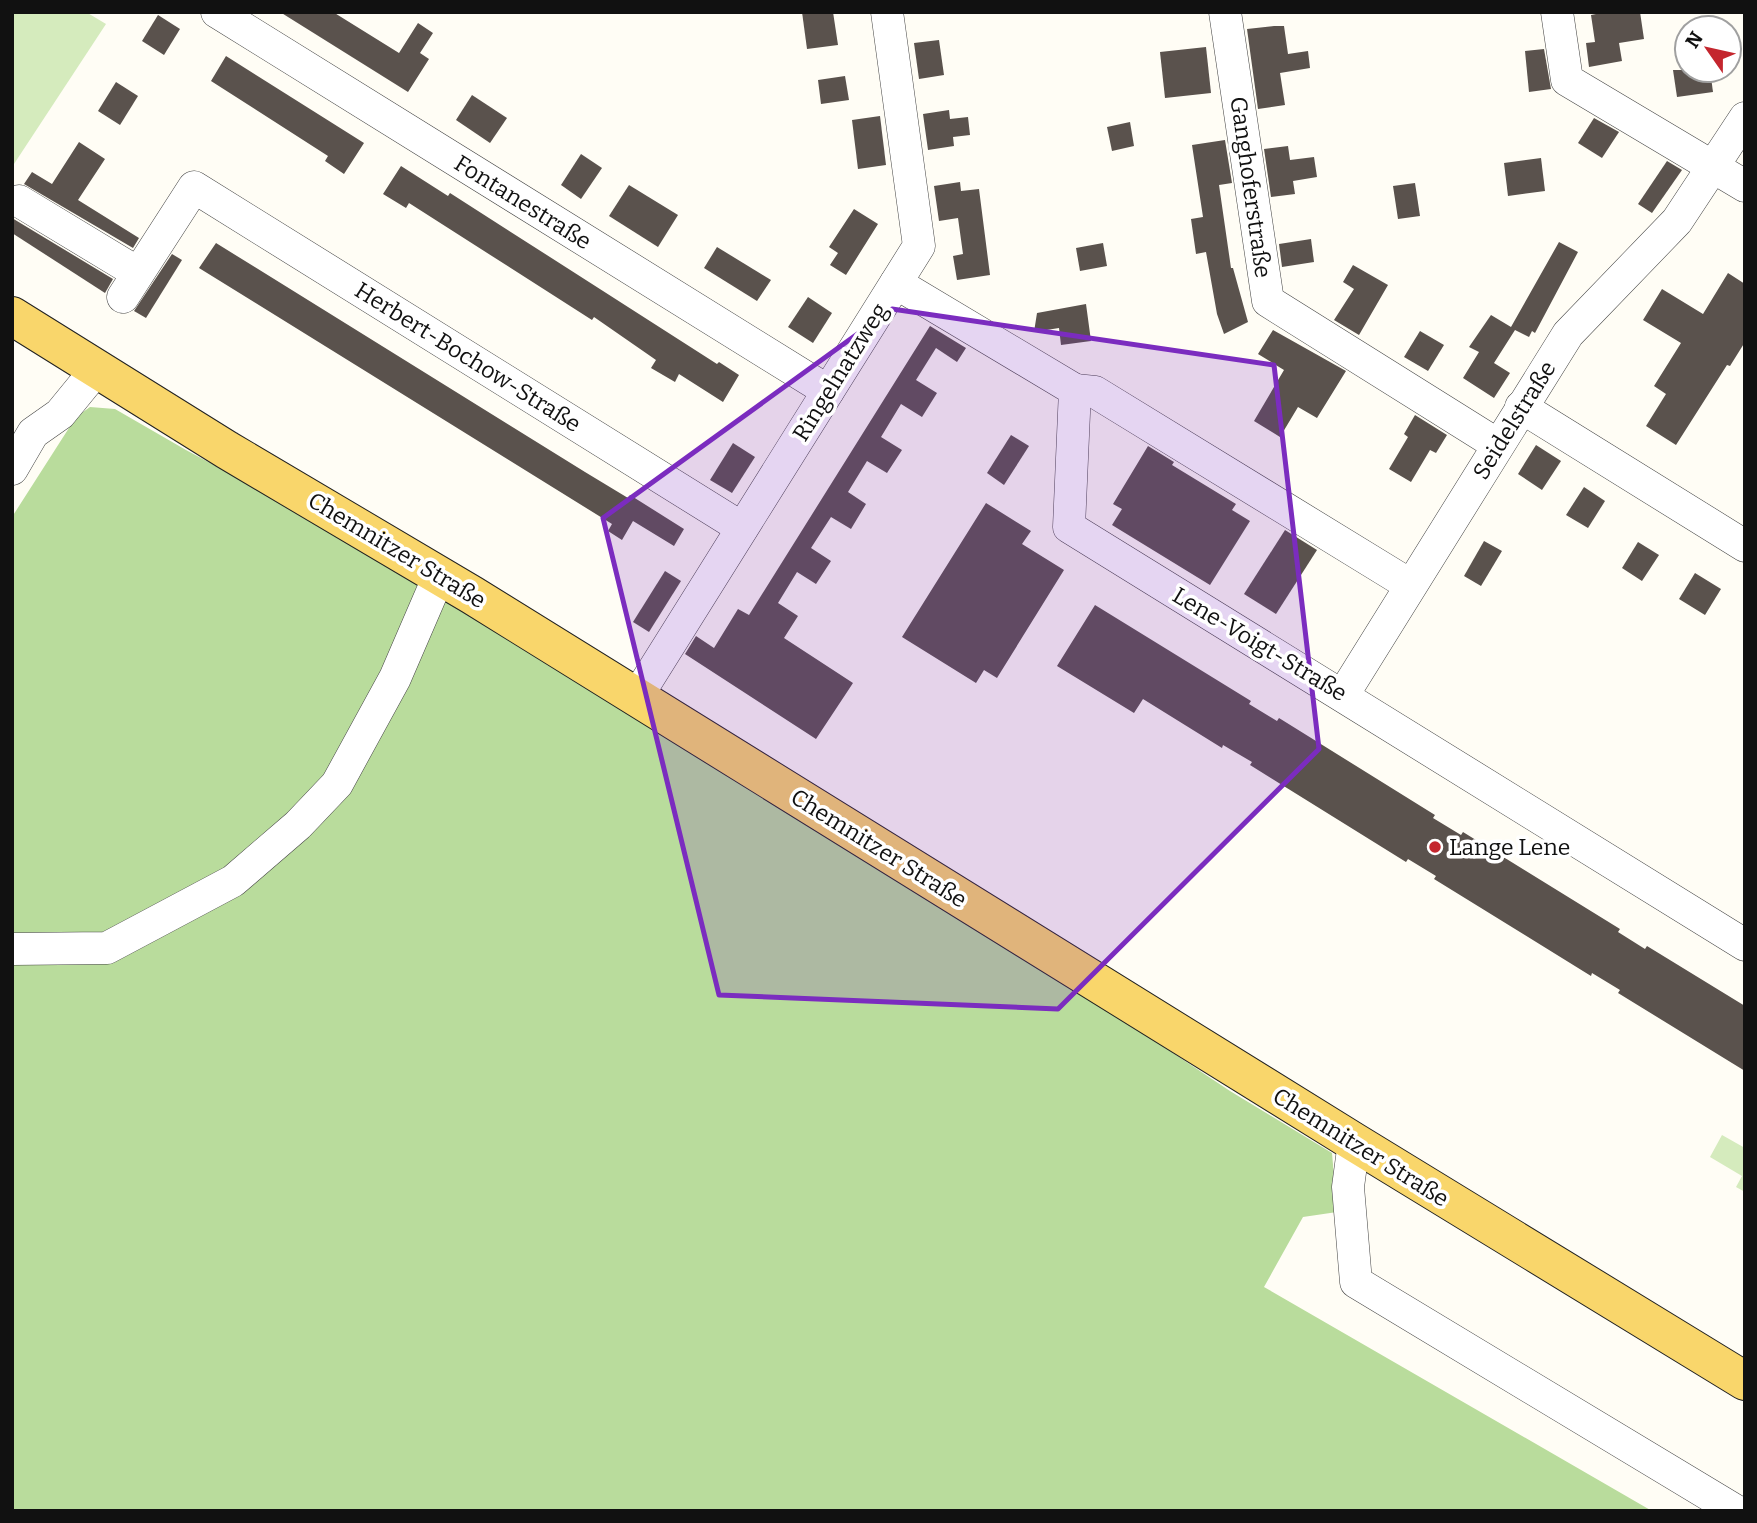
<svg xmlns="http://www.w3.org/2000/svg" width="1757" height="1523" font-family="Bitter,serif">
<rect width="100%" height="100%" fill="#fffdf5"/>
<g fill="#d5ebbd">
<path d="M 12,12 L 86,12 L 106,24 L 12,167 Z"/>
<path d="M 1722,1135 L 1745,1148 L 1745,1192 L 1736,1187 L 1742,1176 L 1710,1157 Z"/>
</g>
<path fill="#b9dc9c" d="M 90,407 L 115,409 L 186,450 L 330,527 L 1110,1011 L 1230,1091 L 1332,1153 L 1337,1212 L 1303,1217 L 1264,1287 L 1652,1511 L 12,1511 L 12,517 L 76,417 Z"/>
<g fill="#5a524d">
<path d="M 280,12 L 333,12 L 399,53 L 418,23 L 433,33 L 420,53 L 429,59 L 408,92 Z"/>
<path d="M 802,12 L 833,12 L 838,45 L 807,49 Z"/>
<path d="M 1606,12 L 1640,12 L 1644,39 L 1619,43 L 1622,61 L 1589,67 L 1586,43 L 1595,42 L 1591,15 Z"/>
<path d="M 158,15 L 180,29 L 164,55 L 142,41 Z"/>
<path d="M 1274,26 L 1284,26 L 1288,54 L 1308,51 L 1310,68 L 1280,73 L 1285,105 L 1258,109 L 1247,29 Z"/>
<path d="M 939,40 L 944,75 L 919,79 L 914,43 Z"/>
<path d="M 1206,47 L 1211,93 L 1165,98 L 1160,52 Z"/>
<path d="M 1544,49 L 1551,89 L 1529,92 L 1525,51 Z"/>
<path d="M 226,56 L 364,143 L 344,174 L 325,161 L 328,156 L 211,81 Z"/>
<path d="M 1673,70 L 1710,70 L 1713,92 L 1677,97 Z"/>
<path d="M 845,76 L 849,100 L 821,104 L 818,80 Z"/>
<path d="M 116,82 L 138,96 L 120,125 L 98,111 Z"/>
<path d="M 472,95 L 507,118 L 490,143 L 456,120 Z"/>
<path d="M 949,110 L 950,119 L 968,117 L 970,135 L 953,137 L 954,146 L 928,150 L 923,114 Z"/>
<path d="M 880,116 L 886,165 L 858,169 L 852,120 Z"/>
<path d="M 1594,118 L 1619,132 L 1602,158 L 1578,143 Z"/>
<path d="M 1130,122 L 1134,146 L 1112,151 L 1107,127 Z"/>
<path d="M 1225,140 L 1232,183 L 1219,185 L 1231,268 L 1233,268 L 1248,322 L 1224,334 L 1217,314 L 1206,252 L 1196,254 L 1191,219 L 1203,217 L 1192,145 Z"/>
<path d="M 79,142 L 105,159 L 78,200 L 139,238 L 133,248 L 24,184 L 32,172 L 52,184 Z"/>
<path d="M 1288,146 L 1290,160 L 1314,157 L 1317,177 L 1293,181 L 1295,194 L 1271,197 L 1264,149 Z"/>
<path d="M 581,154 L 602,168 L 581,199 L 561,185 Z"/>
<path d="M 1541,158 L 1545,191 L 1508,196 L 1504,163 Z"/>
<path d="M 1667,161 L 1682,170 L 1652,213 L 1638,204 Z"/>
<path d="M 401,166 L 448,196 L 450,193 L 717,364 L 719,362 L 739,375 L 723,402 L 679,374 L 675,382 L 651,368 L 656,360 L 594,317 L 592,320 L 409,203 L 406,208 L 383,194 Z"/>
<path d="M 960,182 L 961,191 L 979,189 L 990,275 L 957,280 L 953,256 L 963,254 L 958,218 L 939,221 L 934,186 Z"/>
<path d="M 1415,183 L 1420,216 L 1398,219 L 1393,186 Z"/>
<path d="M 629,185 L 678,215 L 658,247 L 609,216 Z"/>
<path d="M 854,209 L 878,224 L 846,275 L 830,265 L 838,253 L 829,247 Z"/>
<path d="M 12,218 L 113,279 L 105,293 L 12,233 Z"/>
<path d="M 1311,239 L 1314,262 L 1282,267 L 1279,244 Z"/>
<path d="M 1559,242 L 1578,252 L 1535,333 L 1532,331 L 1529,337 L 1515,330 L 1494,363 L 1510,373 L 1494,398 L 1463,378 L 1479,352 L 1469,347 L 1491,315 L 1511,327 Z"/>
<path d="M 216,243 L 585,472 L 628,498 L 630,495 L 684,529 L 674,546 L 633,521 L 622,540 L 608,531 L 612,524 L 199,268 Z"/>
<path d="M 1103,243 L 1107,266 L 1080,271 L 1076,248 Z"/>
<path d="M 717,247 L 771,280 L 757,301 L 704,268 Z"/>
<path d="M 172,254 L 182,260 L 146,318 L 134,311 Z"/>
<path d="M 1353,265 L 1388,285 L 1359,335 L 1334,320 L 1354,289 L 1343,282 Z"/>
<path d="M 1728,273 L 1745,284 L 1745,342 L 1730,366 L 1727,365 L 1676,445 L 1646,426 L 1666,394 L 1654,386 L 1681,343 L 1643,320 L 1662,289 L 1703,314 Z"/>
<path d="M 808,297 L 832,313 L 813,343 L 788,327 Z"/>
<path d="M 1086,304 L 1091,341 L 1061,345 L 1059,328 L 1034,332 L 1037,313 Z"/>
<path d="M 930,326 L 966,348 L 957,362 L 936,348 L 916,380 L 937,393 L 922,417 L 901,404 L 881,437 L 902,450 L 887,473 L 867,461 L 848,492 L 866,504 L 851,529 L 831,517 L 811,548 L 831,561 L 816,584 L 797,572 L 778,603 L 798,616 L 784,638 L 853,683 L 816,739 L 685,654 L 696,636 L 714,648 L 738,609 L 749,615 Z"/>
<path d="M 1273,330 L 1346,371 L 1317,418 L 1298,407 L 1280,437 L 1254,421 L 1284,370 L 1258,354 Z"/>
<path d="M 1420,331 L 1444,345 L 1428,371 L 1404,357 Z"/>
<path d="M 1415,415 L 1447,435 L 1436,453 L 1430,450 L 1411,482 L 1389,469 L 1408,437 L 1404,434 Z"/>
<path d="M 1011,435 L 1029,446 L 1004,485 L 987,473 Z"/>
<path d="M 733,443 L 755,457 L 732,493 L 710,480 Z"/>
<path d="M 1536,445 L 1561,461 L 1542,490 L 1518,474 Z"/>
<path d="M 1148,446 L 1174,462 L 1172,465 L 1236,504 L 1232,510 L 1250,521 L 1210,585 L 1112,525 L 1122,509 L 1113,504 Z"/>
<path d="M 1584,487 L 1605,501 L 1588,528 L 1566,515 Z"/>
<path d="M 986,503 L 1031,531 L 1022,544 L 1064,570 L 997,678 L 984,670 L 976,683 L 902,637 Z"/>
<path d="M 1285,530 L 1317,550 L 1276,614 L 1244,594 Z"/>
<path d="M 1484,541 L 1502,551 L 1481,586 L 1464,576 Z"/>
<path d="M 1638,542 L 1659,555 L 1642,581 L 1622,568 Z"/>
<path d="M 665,571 L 681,581 L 649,632 L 633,622 Z"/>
<path d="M 1695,573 L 1721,589 L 1705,615 L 1679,599 Z"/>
<path d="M 1095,605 L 1251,701 L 1249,704 L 1277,721 L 1279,718 L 1435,815 L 1433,818 L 1461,835 L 1463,832 L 1620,929 L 1618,932 L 1645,949 L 1647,946 L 1745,1006 L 1745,1071 L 1618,993 L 1620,990 L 1592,973 L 1591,976 L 1434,879 L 1436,876 L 1408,859 L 1406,862 L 1250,765 L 1252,762 L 1223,745 L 1222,748 L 1143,699 L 1134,713 L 1057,666 Z"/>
</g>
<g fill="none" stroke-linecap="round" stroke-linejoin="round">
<g stroke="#444" stroke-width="33">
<g id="minor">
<path d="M 217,12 L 828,391"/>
<path d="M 1225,12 L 1268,301 L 1498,445"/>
<path d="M 1557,12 L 1567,80 L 1745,186"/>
<path d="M 19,201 L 138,273"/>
<path d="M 896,283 L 1075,390 L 1069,527 L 1745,945"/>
<path d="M 123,297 L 194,187 L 742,528"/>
<path d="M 1075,390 L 1095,392 L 1410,585"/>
<path d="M 1521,407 L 1745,546"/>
<path d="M 12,469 L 33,433 L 60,414 L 96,370"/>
<path d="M 1343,695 L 1568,334 L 1677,221 L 1745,118"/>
<path d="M 636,698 L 919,246 L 887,12"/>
<path d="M 12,949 L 107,948 L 233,881 L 298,825 L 337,784 L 395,678 L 439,576"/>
<path d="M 1354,1142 L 1348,1187 L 1356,1282 L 1736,1511"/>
</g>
</g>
<g stroke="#222" stroke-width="40">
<path id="major" d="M 12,316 L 227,450 L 472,595 L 1354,1142 L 1745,1381"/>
</g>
<use href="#minor" stroke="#fff" stroke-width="32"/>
<use href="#major" stroke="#f9d66b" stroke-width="38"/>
</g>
<path fill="#7b2cbf" fill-opacity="0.2" stroke="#7b2cbf" stroke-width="5" stroke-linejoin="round" d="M 892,309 L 1274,365 L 1319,749 L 1058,1009 L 719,995 L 603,518 Z"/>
<circle fill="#c4262e" stroke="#fff" stroke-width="2.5" cx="1435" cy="847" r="7"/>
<g text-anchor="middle" stroke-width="7" stroke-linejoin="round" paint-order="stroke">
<g font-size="23" fill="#111" stroke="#fff">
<text transform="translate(1251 187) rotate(82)" y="8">Ganghoferstraße</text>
<text transform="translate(523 202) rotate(32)" y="8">Fontanestraße</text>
<text transform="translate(468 357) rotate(32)" y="8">Herbert-Bochow-Straße</text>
<text transform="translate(840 372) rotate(-58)" y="8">Ringelnatzweg</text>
<text transform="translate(1514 420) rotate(-58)" y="8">Seidelstraße</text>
<text transform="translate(397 550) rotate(31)" y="8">Chemnitzer Straße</text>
<text transform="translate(1260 644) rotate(31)" y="8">Lene-Voigt-Straße</text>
<text transform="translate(879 848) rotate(32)" y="8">Chemnitzer Straße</text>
<text transform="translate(1361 1147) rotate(32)" y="8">Chemnitzer Straße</text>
</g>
<g font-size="23" fill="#111" stroke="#fff" text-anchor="start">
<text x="1449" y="855">Lange Lene</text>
</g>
</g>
<rect width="1757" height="1523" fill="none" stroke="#111111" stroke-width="28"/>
<g transform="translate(1708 49) rotate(304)"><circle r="33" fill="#ffffff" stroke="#a0a0a0" stroke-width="2"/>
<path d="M0-5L12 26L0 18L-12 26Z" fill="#c4262e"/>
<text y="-10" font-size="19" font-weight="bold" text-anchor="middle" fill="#111111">N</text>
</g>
</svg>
